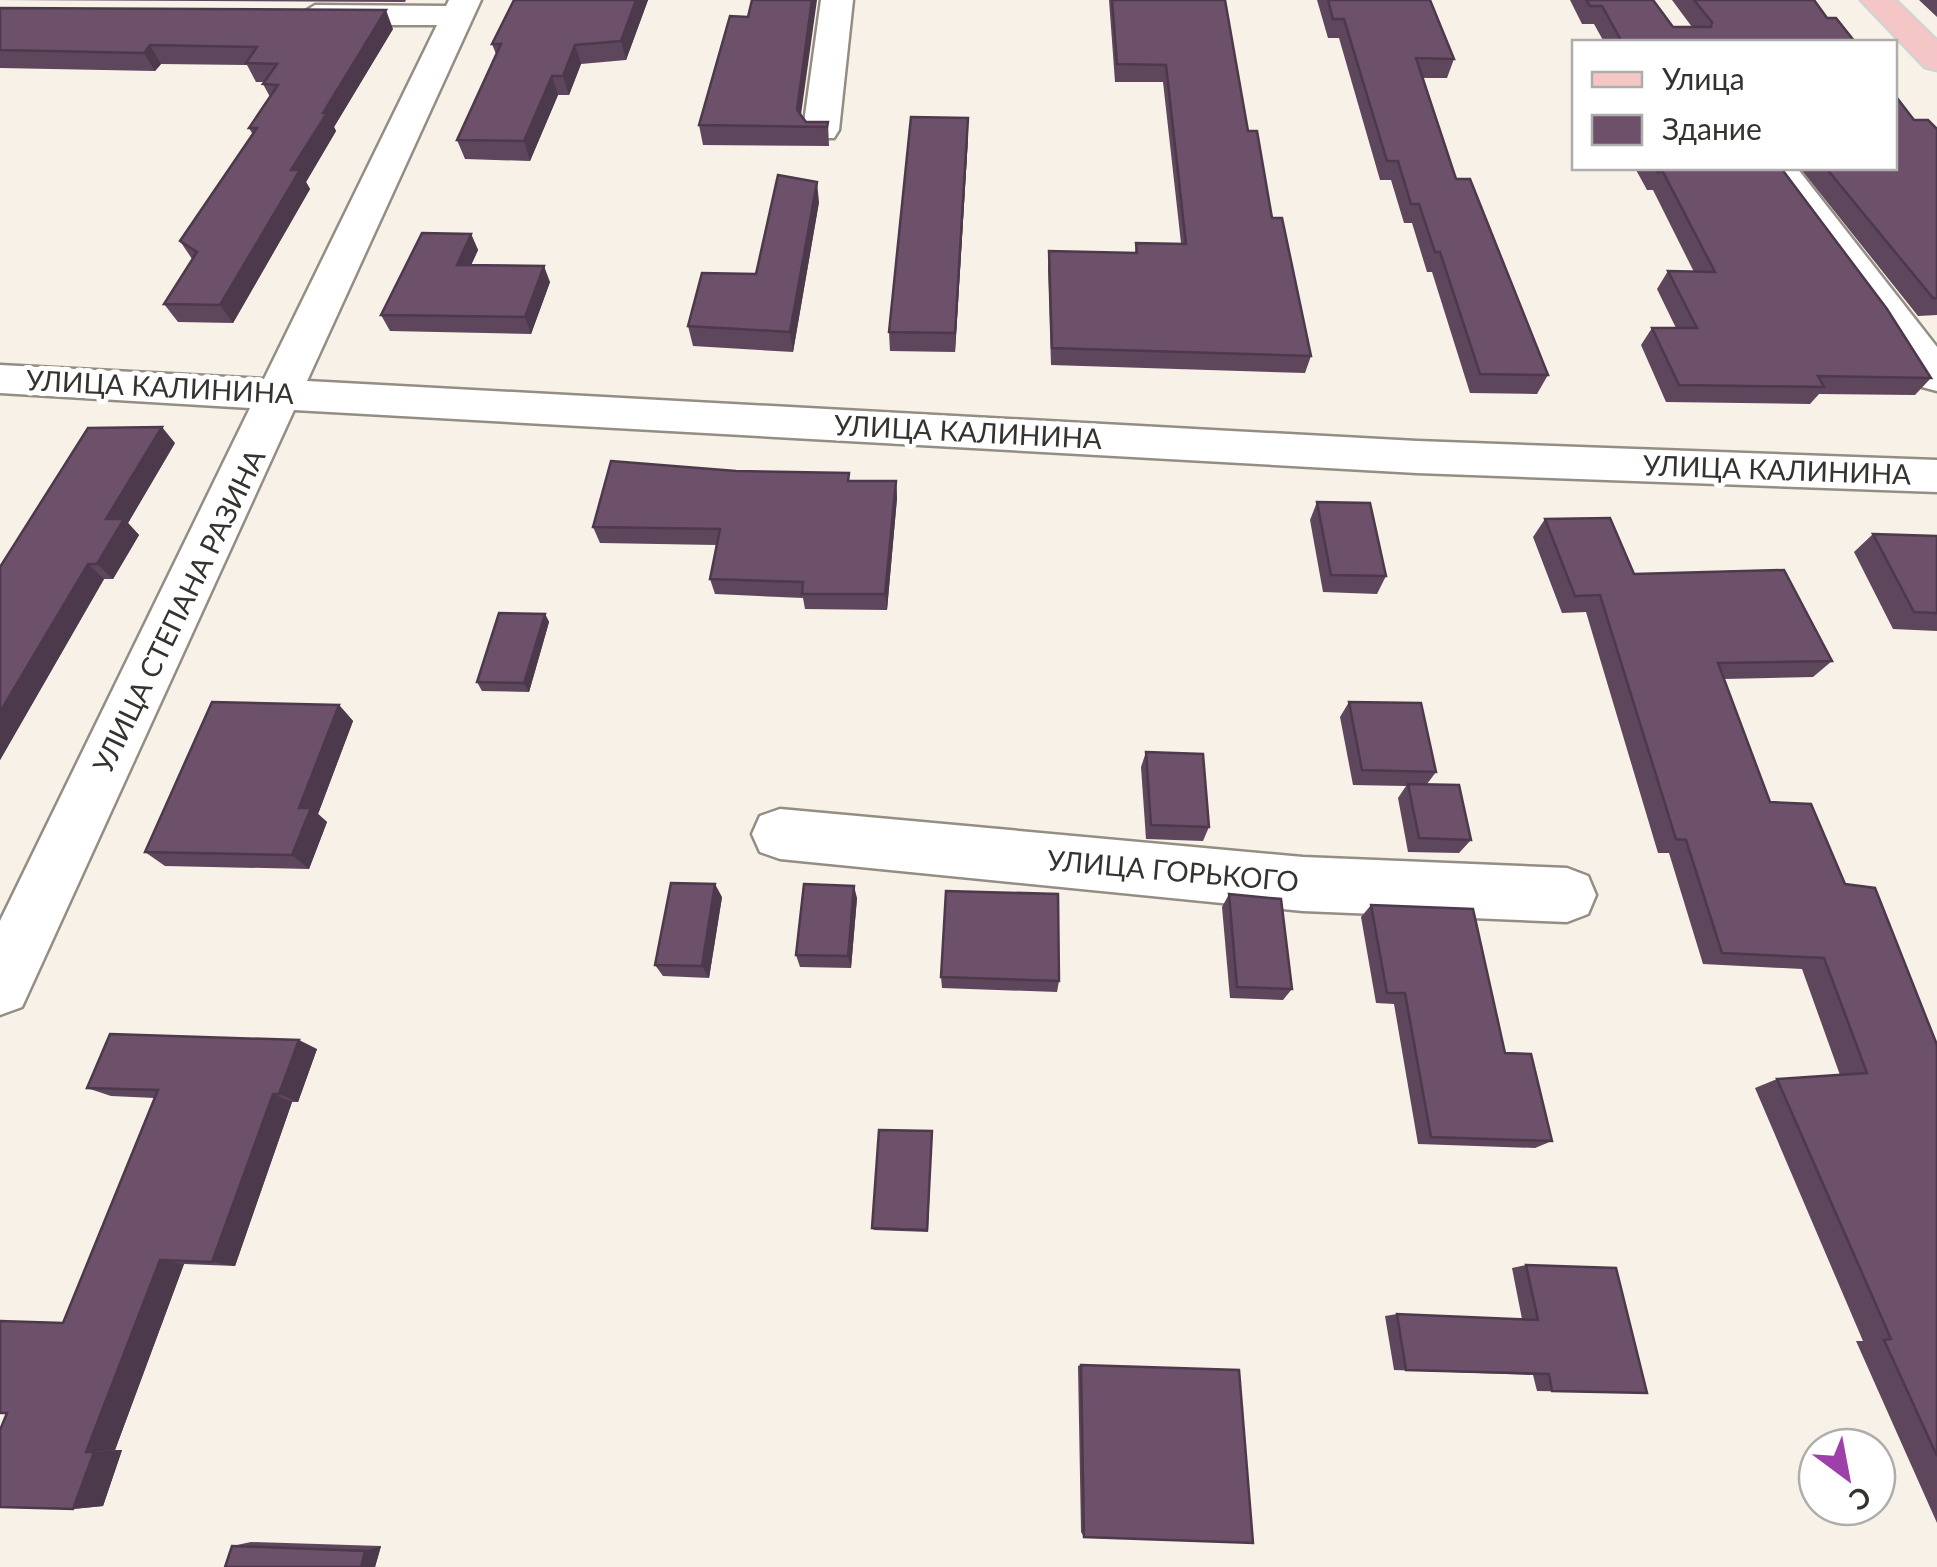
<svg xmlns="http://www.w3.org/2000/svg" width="1937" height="1567" font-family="Lato,sans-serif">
<rect width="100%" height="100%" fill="#f7f1e7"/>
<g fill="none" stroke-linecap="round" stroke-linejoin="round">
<g stroke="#938d84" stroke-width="5">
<g id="street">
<path d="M 449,0 L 481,0 L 307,381 L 1417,441 L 1937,460 L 1937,492 L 1417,473 L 294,410 L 22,1007 L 0,1015 L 0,921 L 250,408 L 0,393 L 0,365 L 264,379 L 437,25 L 315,25 L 299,15 L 315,5 L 446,6 Z"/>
<path d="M 821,0 L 853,0 L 839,130 L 834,138 L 808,138 L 803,130 Z"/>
<path d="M 1760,168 L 1797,168 L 1937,347 L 1937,391 L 1922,387 Z"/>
<path d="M 780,809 L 1303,857 L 1567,868 L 1588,876 L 1596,895 L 1588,914 L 1567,922 L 1303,911 L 780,859 L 760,852 L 752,834 L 760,816 Z"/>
</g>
</g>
<g stroke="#d3d2d1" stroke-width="5">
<path id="primary" d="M 1861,0 L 1895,0 L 1937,41 L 1937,70 L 1925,67 Z"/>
</g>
<use href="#street" fill="#fff" fill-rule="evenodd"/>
<use href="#primary" fill="#f4c6c5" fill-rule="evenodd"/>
</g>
<g fill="#5e465c">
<path d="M 0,0 L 406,0 L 405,2 Z"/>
<path d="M 514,0 L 648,0 L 626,60 L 581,64 L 569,95 L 558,95 L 530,161 L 465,159 L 457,140 L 496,54 L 492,44 Z"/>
<path d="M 1109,0 L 1225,0 L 1248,131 L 1311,356 L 1305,373 L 1051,365 L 1048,268 L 1049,251 L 1135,253 L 1136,243 L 1181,243 L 1163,82 L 1115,82 Z"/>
<path d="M 1317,0 L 1430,0 L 1454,59 L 1447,78 L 1422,78 L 1456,179 L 1548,375 L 1537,394 L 1470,393 L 1432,272 L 1427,272 L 1412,223 L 1404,223 L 1391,180 L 1380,180 L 1339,38 L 1328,38 Z"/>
<path d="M 1570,0 L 1653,0 L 1673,27 L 1692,27 L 1672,0 L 1814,0 L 1827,18 L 1855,42 L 1604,42 L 1594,24 L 1582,24 Z"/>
<path d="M 1919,0 L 1937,0 L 1937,17 Z"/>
<path d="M 0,8 L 393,29 L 334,127 L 336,131 L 306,182 L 310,189 L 233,323 L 178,322 L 164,304 L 192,259 L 180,241 L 253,135 L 249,128 L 270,97 L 263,84 L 265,82 L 256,82 L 247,65 L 161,64 L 155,71 L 0,68 Z"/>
<path d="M 801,116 L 806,122 L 828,122 L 829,146 L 703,145 L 699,125 Z"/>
<path d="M 1914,120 L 1937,129 L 1937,315 L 1918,316 L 1800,168 L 1894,168 Z"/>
<path d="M 968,138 L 955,352 L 890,351 L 889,332 Z"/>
<path d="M 1635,168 L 1781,168 L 1931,378 L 1915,395 L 1819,394 L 1810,404 L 1666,402 L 1641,345 L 1652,328 L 1676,328 L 1657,289 L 1668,271 L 1694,272 L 1653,190 L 1647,190 Z"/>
<path d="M 819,202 L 793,352 L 693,346 L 688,326 L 756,274 Z"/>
<path d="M 471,234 L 478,250 L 471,265 L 550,282 L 531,334 L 390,331 L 381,315 Z"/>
<path d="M 175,443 L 128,523 L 139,535 L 113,579 L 104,579 L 0,760 L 0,567 Z"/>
<path d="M 850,481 L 896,481 L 897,498 L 887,610 L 805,609 L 803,598 L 715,594 L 710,579 L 717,545 L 600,543 L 593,527 Z"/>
<path d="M 1317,502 L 1386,576 L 1377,594 L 1323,592 L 1310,520 Z"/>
<path d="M 1545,519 L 1634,574 L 1832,661 L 1813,677 L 1724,679 L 1770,802 L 1845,884 L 1937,1045 L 1937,1523 L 1856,1341 L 1863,1341 L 1755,1088 L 1777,1079 L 1840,1075 L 1802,969 L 1703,964 L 1669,853 L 1658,853 L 1586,612 L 1562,613 L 1533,537 Z"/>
<path d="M 1873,534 L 1937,536 L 1937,631 L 1893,629 L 1854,552 Z"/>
<path d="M 545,614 L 549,622 L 529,692 L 482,691 L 477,682 Z"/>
<path d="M 1349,702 L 1436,772 L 1427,784 L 1471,840 L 1459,853 L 1408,852 L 1398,798 L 1406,786 L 1353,785 L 1340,717 Z"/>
<path d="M 339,705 L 353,721 L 318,814 L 327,822 L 309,869 L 165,866 L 145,852 Z"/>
<path d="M 1146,752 L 1209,827 L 1203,841 L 1146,839 L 1141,767 Z"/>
<path d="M 1229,894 L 1292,989 L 1283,1000 L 1230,998 L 1222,907 Z"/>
<path d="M 722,897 L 709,978 L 663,976 L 655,965 Z"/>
<path d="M 857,898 L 851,968 L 800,967 L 796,955 Z"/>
<path d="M 1371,905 L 1505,1053 L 1552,1141 L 1535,1148 L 1418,1144 L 1394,1004 L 1376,1003 L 1361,917 Z"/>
<path d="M 941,977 L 1059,981 L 1057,992 L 942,988 Z"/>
<path d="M 317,1049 L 298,1102 L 292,1102 L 235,1266 L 184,1264 L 115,1450 L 122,1450 L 103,1506 L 73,1509 L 63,1323 L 155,1098 L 111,1096 L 87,1088 Z"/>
<path d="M 932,1131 L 928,1232 L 874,1230 L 872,1228 Z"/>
<path d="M 1526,1265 L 1647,1393 L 1537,1391 L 1533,1375 L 1394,1370 L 1385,1316 L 1397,1314 L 1522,1319 L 1512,1268 Z"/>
<path d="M 1081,1365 L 1084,1537 L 1081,1532 L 1078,1366 Z"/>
<path d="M 251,1542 L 381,1546 L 375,1567 L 225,1567 L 232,1546 Z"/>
</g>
<g fill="#4c394b">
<path d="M 636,0 L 648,0 L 626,60 L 621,41 Z"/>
<path d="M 812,0 L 817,0 L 799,129 L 797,110 Z"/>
<path d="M 386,10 L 393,29 L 334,127 L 336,131 L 306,182 L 310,189 L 233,323 L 220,305 L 323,113 Z"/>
<path d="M 150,45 L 161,64 L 155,71 L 144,53 Z"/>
<path d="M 575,45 L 581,64 L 569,95 L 563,76 Z"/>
<path d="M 552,76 L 558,95 L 530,161 L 524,141 Z"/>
<path d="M 968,118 L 968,138 L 955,352 L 955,333 Z"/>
<path d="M 817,182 L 819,202 L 793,352 L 790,332 Z"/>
<path d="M 471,234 L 478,250 L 464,281 L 457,265 Z"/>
<path d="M 544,266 L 550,282 L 531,334 L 525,317 Z"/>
<path d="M 162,427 L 175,443 L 128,523 L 139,535 L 113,579 L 97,564 L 106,519 Z"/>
<path d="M 896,481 L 897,498 L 887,610 L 885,594 Z"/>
<path d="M 88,564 L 104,579 L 0,760 L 0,712 Z"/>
<path d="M 545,614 L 549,622 L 529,692 L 524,683 Z"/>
<path d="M 339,705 L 353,721 L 318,814 L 327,822 L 309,869 L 292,855 L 299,808 Z"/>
<path d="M 715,884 L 722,897 L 709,978 L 702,966 Z"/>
<path d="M 854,886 L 857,898 L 851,968 L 848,956 Z"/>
<path d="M 299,1040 L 317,1049 L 298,1102 L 279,1094 Z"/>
<path d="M 273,1094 L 292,1102 L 235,1266 L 212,1262 Z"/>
<path d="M 160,1260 L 184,1264 L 115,1450 L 86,1452 Z"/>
<path d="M 122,1450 L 103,1506 L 73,1509 L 94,1452 Z"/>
<path d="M 381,1546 L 375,1567 L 361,1567 L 365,1551 Z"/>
</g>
<g fill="#6d516b" stroke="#4c394b" stroke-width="2.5">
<path d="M 514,0 L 636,0 L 621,41 L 575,45 L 563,76 L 552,76 L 524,141 L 457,140 L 501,44 L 492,44 Z"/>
<path d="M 752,0 L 812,0 L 797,110 L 806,122 L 828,122 L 827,127 L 699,125 L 730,16 L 748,17 Z"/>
<path d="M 1112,0 L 1225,0 L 1248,131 L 1257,131 L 1272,218 L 1282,218 L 1311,356 L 1052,348 L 1049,251 L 1137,253 L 1136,243 L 1186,244 L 1166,65 L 1117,64 Z"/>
<path d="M 1328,0 L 1430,0 L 1454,59 L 1416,58 L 1456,179 L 1470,179 L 1548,375 L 1480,374 L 1440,252 L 1435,252 L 1419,204 L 1411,204 L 1398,161 L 1387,161 L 1344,19 L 1333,19 Z"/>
<path d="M 1586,0 L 1653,0 L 1673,27 L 1711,27 L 1712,22 L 1694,0 L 1814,0 L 1827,18 L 1836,18 L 1855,42 L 1622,42 L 1602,6 L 1590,6 Z"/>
<path d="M 0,8 L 386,10 L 323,113 L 327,113 L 291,170 L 300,170 L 220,305 L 164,304 L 197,252 L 180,241 L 257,128 L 249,128 L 278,85 L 263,84 L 277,64 L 246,63 L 257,47 L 150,45 L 144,53 L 0,50 Z"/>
<path d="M 1894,94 L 1914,120 L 1928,120 L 1937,129 L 1937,298 L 1933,298 L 1826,168 L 1894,168 Z"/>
<path d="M 911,117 L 968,118 L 955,333 L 889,332 Z"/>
<path d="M 1655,168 L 1781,168 L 1887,309 L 1931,378 L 1818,376 L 1824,387 L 1679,385 L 1652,328 L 1697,328 L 1668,271 L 1715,272 L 1663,172 L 1657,172 Z"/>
<path d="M 778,175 L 817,182 L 790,332 L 688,326 L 702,273 L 756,274 Z"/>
<path d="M 422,233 L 471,234 L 457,265 L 544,266 L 525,317 L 381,315 Z"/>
<path d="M 162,427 L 106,519 L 124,519 L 97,564 L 88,564 L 0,712 L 0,567 L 88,428 Z"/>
<path d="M 611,461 L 736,471 L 849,473 L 848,481 L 896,481 L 885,594 L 802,594 L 803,582 L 710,579 L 720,529 L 593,527 Z"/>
<path d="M 1317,502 L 1370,503 L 1386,576 L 1331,575 Z"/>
<path d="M 1610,518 L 1634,574 L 1784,570 L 1832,661 L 1718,663 L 1770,802 L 1811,804 L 1845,884 L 1875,888 L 1937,1045 L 1937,1456 L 1884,1340 L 1891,1339 L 1777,1079 L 1867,1073 L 1824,958 L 1722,953 L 1686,840 L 1676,839 L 1600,595 L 1575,596 L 1545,519 Z"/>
<path d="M 1873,534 L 1937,536 L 1937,613 L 1914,612 Z"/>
<path d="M 499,613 L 545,614 L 524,683 L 477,682 Z"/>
<path d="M 212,702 L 339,705 L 299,808 L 311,808 L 292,855 L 145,852 Z"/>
<path d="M 1349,702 L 1421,703 L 1436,772 L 1362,770 Z"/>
<path d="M 1146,752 L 1203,754 L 1209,827 L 1151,825 Z"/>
<path d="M 1408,784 L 1459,785 L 1471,840 L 1419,838 Z"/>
<path d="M 671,883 L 715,884 L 702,966 L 655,965 Z"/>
<path d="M 804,884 L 854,886 L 848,956 L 796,955 Z"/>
<path d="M 946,891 L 1058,894 L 1059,981 L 941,977 Z"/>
<path d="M 1229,894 L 1281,899 L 1292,989 L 1237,987 Z"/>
<path d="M 1371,905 L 1473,909 L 1505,1053 L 1531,1054 L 1552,1141 L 1431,1137 L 1405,993 L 1387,993 Z"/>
<path d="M 110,1034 L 299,1040 L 279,1094 L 273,1094 L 212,1262 L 160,1260 L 86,1452 L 94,1452 L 73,1509 L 0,1507 L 0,1430 L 7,1413 L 0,1413 L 0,1321 L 63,1323 L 158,1090 L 87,1088 Z"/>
<path d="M 879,1130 L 932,1131 L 927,1230 L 872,1228 Z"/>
<path d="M 1526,1265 L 1616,1268 L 1647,1393 L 1552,1391 L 1549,1374 L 1406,1370 L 1397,1314 L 1538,1320 Z"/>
<path d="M 1081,1365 L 1239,1370 L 1253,1543 L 1084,1537 Z"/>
<path d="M 232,1546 L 365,1551 L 361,1567 L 225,1567 Z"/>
</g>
<g text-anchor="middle" stroke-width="10" stroke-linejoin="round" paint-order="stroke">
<g font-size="28" fill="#35332f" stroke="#fff">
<text transform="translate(160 387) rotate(3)" y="10">УЛИЦА КАЛИНИНА</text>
<text transform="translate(968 432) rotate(3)" y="10">УЛИЦА КАЛИНИНА</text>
<text transform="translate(1777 470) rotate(2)" y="10">УЛИЦА КАЛИНИНА</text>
<text transform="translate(179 611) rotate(-64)" y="10">УЛИЦА СТЕПАНА РАЗИНА</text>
<text transform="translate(1173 871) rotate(5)" y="10">УЛИЦА ГОРЬКОГО</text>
</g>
</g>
<rect x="1572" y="40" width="325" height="130" fill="#ffffff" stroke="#aeadac" stroke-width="2.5"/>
<rect x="1592" y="72" width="50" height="15" fill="#f4c6c5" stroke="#aeadac" stroke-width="2.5"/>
<text x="1662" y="90" font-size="30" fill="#35332f">Улица</text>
<rect x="1592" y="115" width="50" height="30" fill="#6d516b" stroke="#aeadac" stroke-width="2.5"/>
<text x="1662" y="140" font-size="30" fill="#35332f">Здание</text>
<g transform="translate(1847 1477) rotate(148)"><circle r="48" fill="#ffffff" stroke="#aeadac" stroke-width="2.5"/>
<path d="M0-8L18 38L0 25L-18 38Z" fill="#9e40a9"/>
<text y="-15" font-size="28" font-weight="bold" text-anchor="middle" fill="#35332f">С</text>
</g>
</svg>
